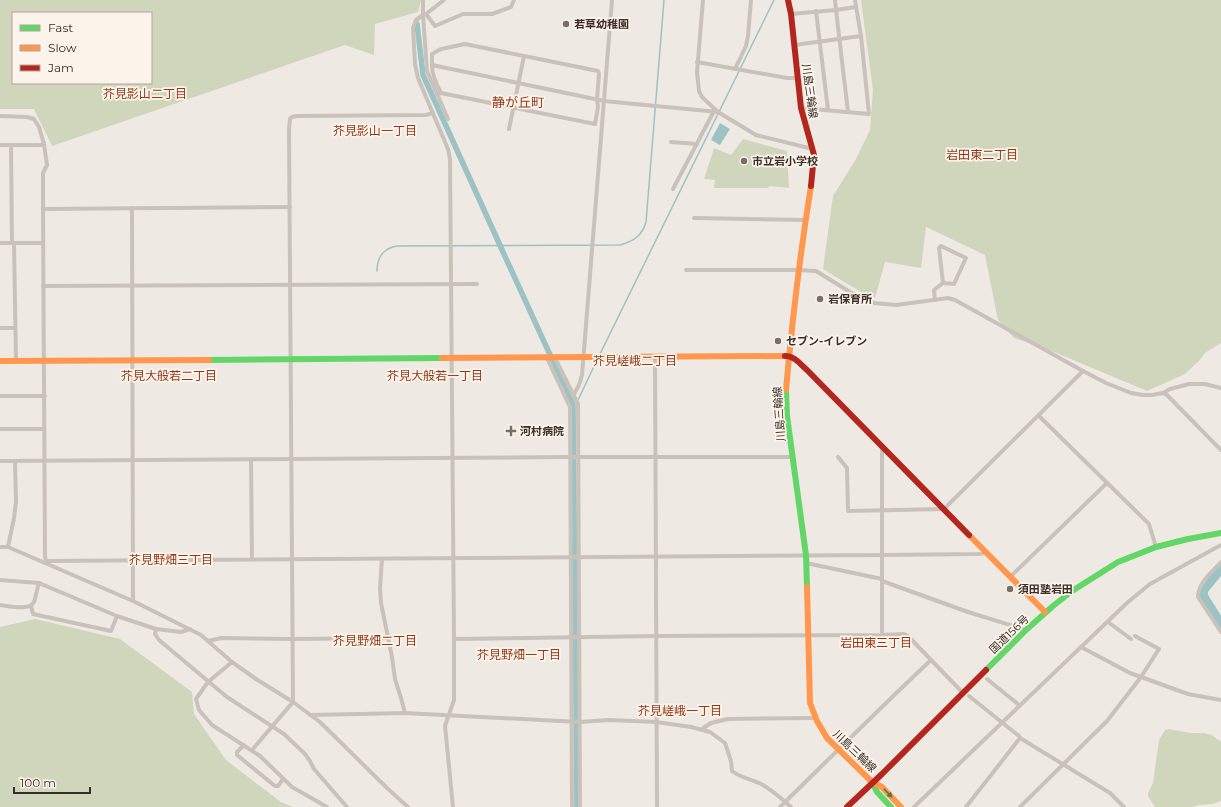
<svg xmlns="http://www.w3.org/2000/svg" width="1221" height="807" font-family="Montserrat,'Noto Sans JP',sans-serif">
<rect width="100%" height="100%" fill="#efe9e3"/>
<g fill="#d0d6bb" fill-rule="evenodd">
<path d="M 0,0 L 421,0 L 418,12 L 375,24 L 374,55 L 345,45 L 52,146 L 34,109 L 0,109 ZM 13,13 L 151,13 L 151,83 L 13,83 Z"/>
<path d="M 861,0 L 1221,0 L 1221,343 L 1205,353 L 1199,361 L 1185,374 L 1147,391 L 1047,349 L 1014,338 L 998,320 L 985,255 L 926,227 L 921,268 L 885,262 L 875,298 L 869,297 L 823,269 L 833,196 L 856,159 L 870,130 L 873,90 Z"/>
<path d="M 743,139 L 787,151 L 789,188 L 770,186 L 767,188 L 714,188 L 715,180 L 704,179 L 714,148 L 731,155 Z"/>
<path d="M 35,619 L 120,639 L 192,692 L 194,714 L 226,760 L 281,802 L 293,807 L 0,807 L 0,627 Z"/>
<path d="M 1169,729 L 1191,733 L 1204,733 L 1212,735 L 1218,740 L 1221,741 L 1221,801 L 1212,804 L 1199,805 L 1193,807 L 1155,807 L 1148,796 L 1148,793 L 1153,783 L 1159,740 L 1165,730 Z"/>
</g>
<path fill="#9cc2c3" d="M 720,123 L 730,129 L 720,145 L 711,140 Z"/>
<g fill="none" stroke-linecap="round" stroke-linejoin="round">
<g stroke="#9cc2c3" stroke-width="1.5">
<path d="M 377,271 C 377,257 384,248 397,246 L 620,245 C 634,241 642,236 646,222 L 664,0"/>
<path d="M 600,354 L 774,0"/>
<path d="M 573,405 L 579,398 L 597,360"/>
</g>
<path stroke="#9cc2c3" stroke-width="5.5" d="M 417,24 L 423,75 L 503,252 L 573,405 L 577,807"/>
<path stroke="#9cc2c3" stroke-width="9" d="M 1221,569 L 1203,591 L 1204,597 L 1221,624"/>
<g stroke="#c9c2bb" stroke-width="4">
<path d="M 423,0 L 423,15 L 427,71 L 448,119"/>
<path d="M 444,0 L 426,14 L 423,15 L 416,20 L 413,28 L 415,64 L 418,78 L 448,149 L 450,159 L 454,639 L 454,700 L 445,726 L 453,807"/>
<path d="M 703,0 L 697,72 L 699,91 L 702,97 L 718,112 L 756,135 L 813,149"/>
<path d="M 816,11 L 828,110"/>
<path d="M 426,14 L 435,26 L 463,14 L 492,14 L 511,7 L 514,0"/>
<path d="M 791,14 L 836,10 L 835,0"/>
<path d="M 794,45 L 861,36"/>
<path d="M 697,62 L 787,78 L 798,78"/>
<path d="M 432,65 L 432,54 L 441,49 L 465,44 L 524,56 L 509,129"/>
<path d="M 735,69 L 746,46 L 748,36 L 751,0"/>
<path d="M 441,93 C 436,84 432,75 432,65 L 604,101 L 718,112"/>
<path d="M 437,94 L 441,93 L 595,124 L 598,107 L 597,99 L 599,74 L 598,71 L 524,56"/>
<path d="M 801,108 L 869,114 L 861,36 L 855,0"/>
<path d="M 848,112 L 836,10 L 856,7"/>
<path d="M 0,116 L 27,117 L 34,119 L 39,127 L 44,144 L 47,165 L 43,173 L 43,209 L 45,557 L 46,561"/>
<path d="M 671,142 L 697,144"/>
<path d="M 0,145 L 41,145 L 44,144"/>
<path d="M 11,145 L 12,243"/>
<path d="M 673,189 L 714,111"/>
<path d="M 131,208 L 132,212 L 133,601"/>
<path d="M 43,209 L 290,207"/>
<path d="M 694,218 L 805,220"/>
<path d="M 0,243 L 43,243"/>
<path d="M 14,243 L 16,361"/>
<path d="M 686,270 L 799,270 L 816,271 L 850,292 L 874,303 L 896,305 L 948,298 L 955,300 L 1083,371 L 1106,383 L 1131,393 L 1143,395 L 1152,395 L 1163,393 L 1170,389 L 1189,384 L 1205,384 L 1221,388"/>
<path d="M 43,286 L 477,284"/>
<path d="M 935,300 L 934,290 L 943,283 L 939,248 L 941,246 L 966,258 L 954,284 L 943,283"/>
<path d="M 0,328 L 15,328"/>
<path d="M 655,357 L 657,807"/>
<path d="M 547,358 L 570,407 L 572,807"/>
<path d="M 555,358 L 578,404 L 580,807"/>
<path d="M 1163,393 L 1167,395 L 1221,450"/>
<path d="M 0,396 L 45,396"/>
<path d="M 573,396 L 579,385 L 582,375 L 612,0"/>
<path d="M 1039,416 L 1149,524 L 1156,547"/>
<path d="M 0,429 L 44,429"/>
<path d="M 882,447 L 882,635"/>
<path d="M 838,457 L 847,468 L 848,511 L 944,509 L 1083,371"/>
<path d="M 251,460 L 252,559"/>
<path d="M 0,461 L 570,457 L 793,457"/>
<path d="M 0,547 L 8,547 L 133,601 L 201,635 L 232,662 L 256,679 L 293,702 L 320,722 L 387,788 L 408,807"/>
<path d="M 8,547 L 14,518 L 16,502 L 15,462"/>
<path d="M 382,559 L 380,589 L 381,603 L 392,657 L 395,679 L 401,698 L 405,713"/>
<path d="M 1221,562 C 1212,572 1198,583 1198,597 L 1221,632"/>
<path d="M 45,563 L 46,561 L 882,555 L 979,554 L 985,553"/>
<path d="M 806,563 L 882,579"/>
<path d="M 1010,577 L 1107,483"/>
<path d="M 0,580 L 39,583 L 117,616 L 156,629 L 181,632 L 190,629"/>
<path d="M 882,581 L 968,612 L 1026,630"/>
<path d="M 0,605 C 9,606 30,611 34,602 C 36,596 37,589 39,583"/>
<path d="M 31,606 L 33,614 L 111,631 L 117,616"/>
<path d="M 1108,622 L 1131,639"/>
<path d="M 156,629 L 155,634 L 159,640 L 227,697 L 284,734 L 305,754 L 310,761 L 314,769 L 347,807"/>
<path d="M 454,639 L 656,636 L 882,635 L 904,634 L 908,636 L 963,693"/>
<path d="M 208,641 L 221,638 L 293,639 L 389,638"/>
<path d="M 1081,647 L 1130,673 L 1188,694 L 1221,700"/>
<path d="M 232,662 L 208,682 L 198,696 L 196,699 L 199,710 L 212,725 L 260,756 L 292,787 L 327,807"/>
<path d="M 987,679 L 1019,705"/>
<path d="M 969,696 L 1019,736"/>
<path d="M 310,715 L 405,713 L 579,722 L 609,720 L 656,722 L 691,727 L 710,732 L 725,743 L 731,761 L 732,771 C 741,778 751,779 761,784 C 771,789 782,799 791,807"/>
<path d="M 702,729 L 711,723 L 728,719 L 814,718"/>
<path d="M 244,745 L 237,752 L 237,755 L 275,786 L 278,786 L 283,779"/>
<path d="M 252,750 L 293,702 L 289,129 L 290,119 L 292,117 L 297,116 L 426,115 L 433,113"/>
<path d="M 780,807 C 830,758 880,708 931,660"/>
<path d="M 914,807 L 1128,602 L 1150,584 L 1221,545"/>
<path d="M 966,807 L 1020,738 L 1110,793 L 1124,807"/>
<path d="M 1020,807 L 1107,721 L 1141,677 L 1159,649 L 1135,636"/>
</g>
<g stroke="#63d668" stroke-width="6">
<path d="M 209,360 L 442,358"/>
<path d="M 786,390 L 787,416 L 806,555 L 807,587"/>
<path d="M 986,670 L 1026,630 L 1053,606 L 1072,591 L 1118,562 L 1156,547 L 1188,539 L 1221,533"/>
<path d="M 872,782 L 877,792 L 891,807"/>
</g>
<g stroke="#ff974d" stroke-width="6">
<path d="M 442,358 L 785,356"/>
<path d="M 0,361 L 209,360"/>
<path d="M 786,390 C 792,322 800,254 811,186"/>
<path d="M 969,535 L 1045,612"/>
<path d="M 807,587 L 810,703 L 817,721 L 827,738 L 872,782"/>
<path d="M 872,782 L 882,787 L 901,807"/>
</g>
<g stroke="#b3261e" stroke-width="6">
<path d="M 788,0 L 791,14 L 801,108 L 814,155 L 811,186"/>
<path d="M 785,356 C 795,356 800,364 807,370 L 969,535"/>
<path d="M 847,807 L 882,774 L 986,670"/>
</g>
</g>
<defs><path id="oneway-solid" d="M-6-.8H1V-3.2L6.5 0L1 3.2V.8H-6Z"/></defs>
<use fill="#4c7a45" href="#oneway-solid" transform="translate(888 793) rotate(46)"/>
<g fill="#796f69" stroke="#fcf4ea" stroke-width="1.5">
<circle cx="566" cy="24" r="4"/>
<circle cx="744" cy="161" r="4"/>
<circle cx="820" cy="299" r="4"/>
<circle cx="778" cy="341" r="4"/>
<path d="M509 425h4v4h4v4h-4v4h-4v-4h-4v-4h4z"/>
<circle cx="1010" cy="589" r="4"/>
</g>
<g text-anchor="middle" stroke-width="3.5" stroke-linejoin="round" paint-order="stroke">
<g font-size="11" font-weight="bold" fill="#3a2e28" stroke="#fcf4ea" text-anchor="start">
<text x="574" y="28">若草幼稚園</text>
<text x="752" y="165">市立岩小学校</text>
<text x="828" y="303">岩保育所</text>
<text x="786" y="345">セブン-イレブン</text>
<text x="520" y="435">河村病院</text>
<text x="1018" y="593">須田塾岩田</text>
</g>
<g font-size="11" fill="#3a2e28" stroke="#fcf4ea">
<text transform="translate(810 91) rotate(82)" y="4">川島三輪線</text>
<text transform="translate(779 414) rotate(-94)" y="4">川島三輪線</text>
<text transform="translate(1009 634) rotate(-44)" y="4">国道156号</text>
<text transform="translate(855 751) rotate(44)" y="4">川島三輪線</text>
</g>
<g font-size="12" fill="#933718" stroke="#fcf4ea">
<text x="145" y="98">芥見影山二丁目</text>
<text x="375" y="135">芥見影山一丁目</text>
<text x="982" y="159">岩田東二丁目</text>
<text x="635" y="365">芥見嵯峨二丁目</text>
<text x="169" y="380">芥見大般若二丁目</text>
<text x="435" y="380">芥見大般若一丁目</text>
<text x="171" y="564">芥見野畑三丁目</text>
<text x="375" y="645">芥見野畑二丁目</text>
<text x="876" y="647">岩田東三丁目</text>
<text x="519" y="659">芥見野畑一丁目</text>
<text x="680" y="715">芥見嵯峨一丁目</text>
</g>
<g font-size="13" fill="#933718" stroke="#fcf4ea">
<text x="518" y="107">静が丘町</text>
</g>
</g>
<rect x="12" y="12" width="140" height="72" fill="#fcf4ea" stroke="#aea59c"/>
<rect x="20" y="25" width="20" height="6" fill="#63d668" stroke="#aea59c"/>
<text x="48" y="32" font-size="12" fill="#3a2e28">Fast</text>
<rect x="20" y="45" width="20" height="6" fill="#ff974d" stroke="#aea59c"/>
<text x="48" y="52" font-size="12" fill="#3a2e28">Slow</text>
<rect x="20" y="65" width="20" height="6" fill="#b3261e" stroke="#aea59c"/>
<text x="48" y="72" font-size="12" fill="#3a2e28">Jam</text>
<path d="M14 787v6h76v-6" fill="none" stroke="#3a2e28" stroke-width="2"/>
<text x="20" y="787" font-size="12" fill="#3a2e28" stroke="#fcf4ea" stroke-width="3" paint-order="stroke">100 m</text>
</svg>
